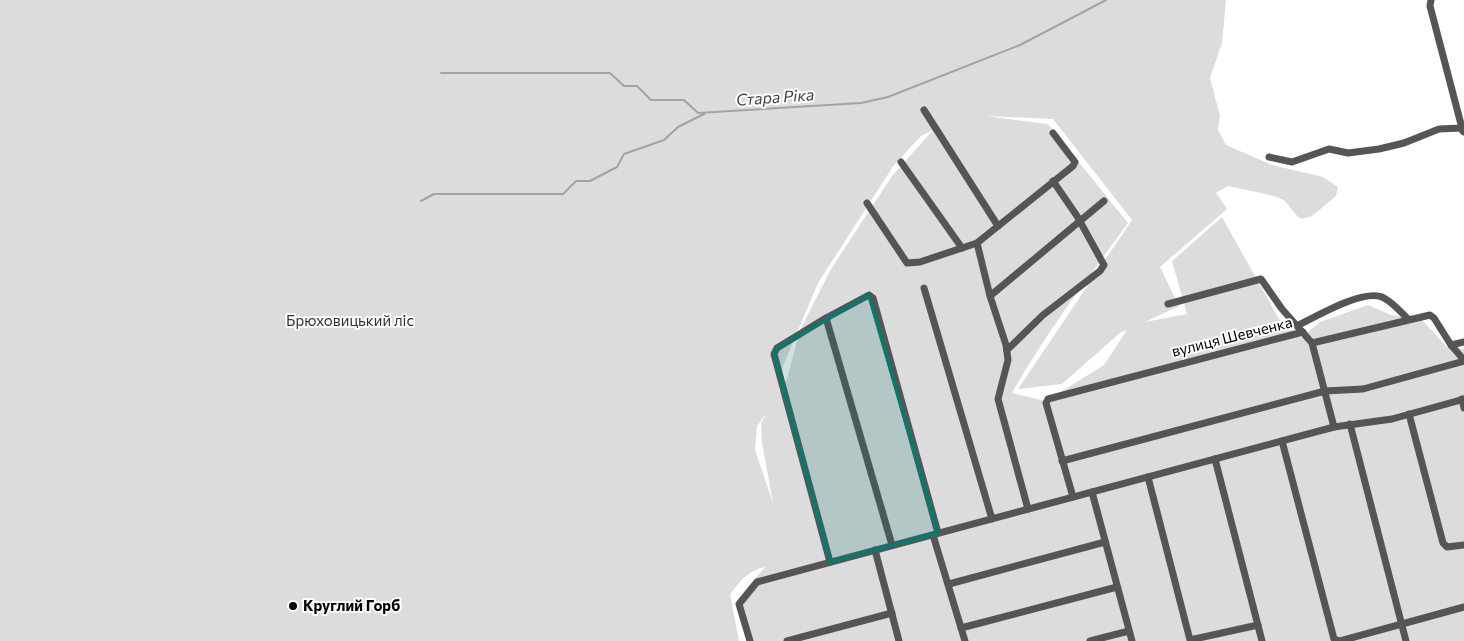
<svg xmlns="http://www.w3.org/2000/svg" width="1464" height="641" font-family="Commissioner,sans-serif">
<rect width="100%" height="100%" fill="#fff"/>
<path fill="#dcdcdc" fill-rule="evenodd" d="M 0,0 L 1226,0 L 1222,43 L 1210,78 L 1220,116 L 1218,130 L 1226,145 L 1272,165 L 1323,177 L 1338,187 L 1336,196 L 1312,216 L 1302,219 L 1298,217 L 1284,200 L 1274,196 L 1228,186 L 1216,193 L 1227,209 L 1160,267 L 1179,306 L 1145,322 L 1187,314 L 1172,261 L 1222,217 L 1279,319 L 1301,338 L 1320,322 L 1368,305 L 1391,315 L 1422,320 L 1447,347 L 1464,349 L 1464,641 L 747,641 L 738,599 L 765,567 C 749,570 740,581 730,594 L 739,641 L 0,641 ZM 985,116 L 1053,119 L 1132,220 L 1018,389 L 1062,384 L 1121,332 L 1127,330 L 1104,365 L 1046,401 L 1012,393 C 1046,333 1087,279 1128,223 L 1048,124 ZM 933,130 L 892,176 L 831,269 L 800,330 L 787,379 L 779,391 L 783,366 L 818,283 L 894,165 L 921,136 ZM 767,413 L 761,424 L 762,443 L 773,503 L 755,450 L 757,426 Z"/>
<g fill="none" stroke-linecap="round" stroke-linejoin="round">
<g stroke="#a3a3a3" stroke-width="2">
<path d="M 441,73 L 610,73 L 624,86 L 637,86 L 651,100 L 684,100 L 698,113 L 861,103 L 888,97 L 1020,45 L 1106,0"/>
<path d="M 421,201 L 434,194 L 563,194 L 576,181 L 590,181 L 617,167 L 624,154 L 664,140 L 678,127 L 704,114"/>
</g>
<g stroke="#555" stroke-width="7">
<path d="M 924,110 L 998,226"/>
<path d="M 1269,157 L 1292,162 L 1329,149 L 1348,153 L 1379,149 L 1404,143 L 1439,129 L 1462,128 L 1430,6 L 1431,0"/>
<path d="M 901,162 L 962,248"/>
<path d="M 867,203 L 907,263 L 920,262 L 977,243"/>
<path d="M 924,288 L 992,519"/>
<path d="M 990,296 L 977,243 L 1073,166 L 1075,162 L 1053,133"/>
<path d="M 1168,304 L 1261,279 L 1282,309 L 1312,343 L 1334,427"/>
<path d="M 826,318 L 892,545"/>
<path d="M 1297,326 C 1315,317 1366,287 1384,298 C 1393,303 1401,312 1408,319"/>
<path d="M 1312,343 L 1430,315 L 1434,318 L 1451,345 L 1464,360"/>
<path d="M 1451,345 L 1464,342"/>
<path d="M 1007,350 L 1043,315 L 1100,271 L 1104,265 L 1077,216 L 1053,181"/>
<path d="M 1462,399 L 1464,408"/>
<path d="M 1409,414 L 1443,543 L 1447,547 L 1464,545"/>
<path d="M 1350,424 L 1406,641"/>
<path d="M 1282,441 L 1334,639 L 1340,641 L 1464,607"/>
<path d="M 1215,459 L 1262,641"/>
<path d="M 1062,461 L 1325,391 L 1363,389 L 1464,361"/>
<path d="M 1148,477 L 1190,640 L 1258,625"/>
<path d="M 1092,492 L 1132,641"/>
<path d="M 1073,497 L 1046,403 L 1048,399 L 1303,332"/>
<path d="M 1028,509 L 998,399 L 1008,360 L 1006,345 L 990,296 L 1104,201"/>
<path d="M 933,535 L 965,641"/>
<path d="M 875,550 L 899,641"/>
<path d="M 830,562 L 774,354 L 777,348 L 826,318 L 869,295 L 873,298 L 938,533"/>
<path d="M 949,584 L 1105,542"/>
<path d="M 961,628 L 1117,587"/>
<path d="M 750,641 L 739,604 L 757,582 L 1334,427 L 1392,419 L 1464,399"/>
<path d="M 787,641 L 892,613"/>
<path d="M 1090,641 L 1129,631"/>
</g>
<path stroke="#555" stroke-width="9" d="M 1462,128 L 1464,131"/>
</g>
<path fill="#0f766e" fill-opacity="0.2" stroke="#0f766e" stroke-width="4" stroke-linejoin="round" d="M 869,295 L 938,533 L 830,562 L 774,354 L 777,348 Z"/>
<circle fill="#000" stroke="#fff" stroke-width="2" cx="293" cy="606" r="5"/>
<g text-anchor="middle" stroke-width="4" stroke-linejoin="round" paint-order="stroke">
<g font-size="15" fill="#333" stroke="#fff">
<text x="350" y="326">Брюховицький ліс</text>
</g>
<g font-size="15" fill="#000" stroke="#fff">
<text transform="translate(1232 337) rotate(-14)" y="5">вулиця Шевченка</text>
</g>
<g font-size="15" font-weight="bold" fill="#000" stroke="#fff" text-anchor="start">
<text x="303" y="611">Круглий Горб</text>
</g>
<g font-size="16" font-style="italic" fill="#444" stroke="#fff">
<text transform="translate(775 97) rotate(-4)" y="6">Стара Ріка</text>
</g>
</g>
</svg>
